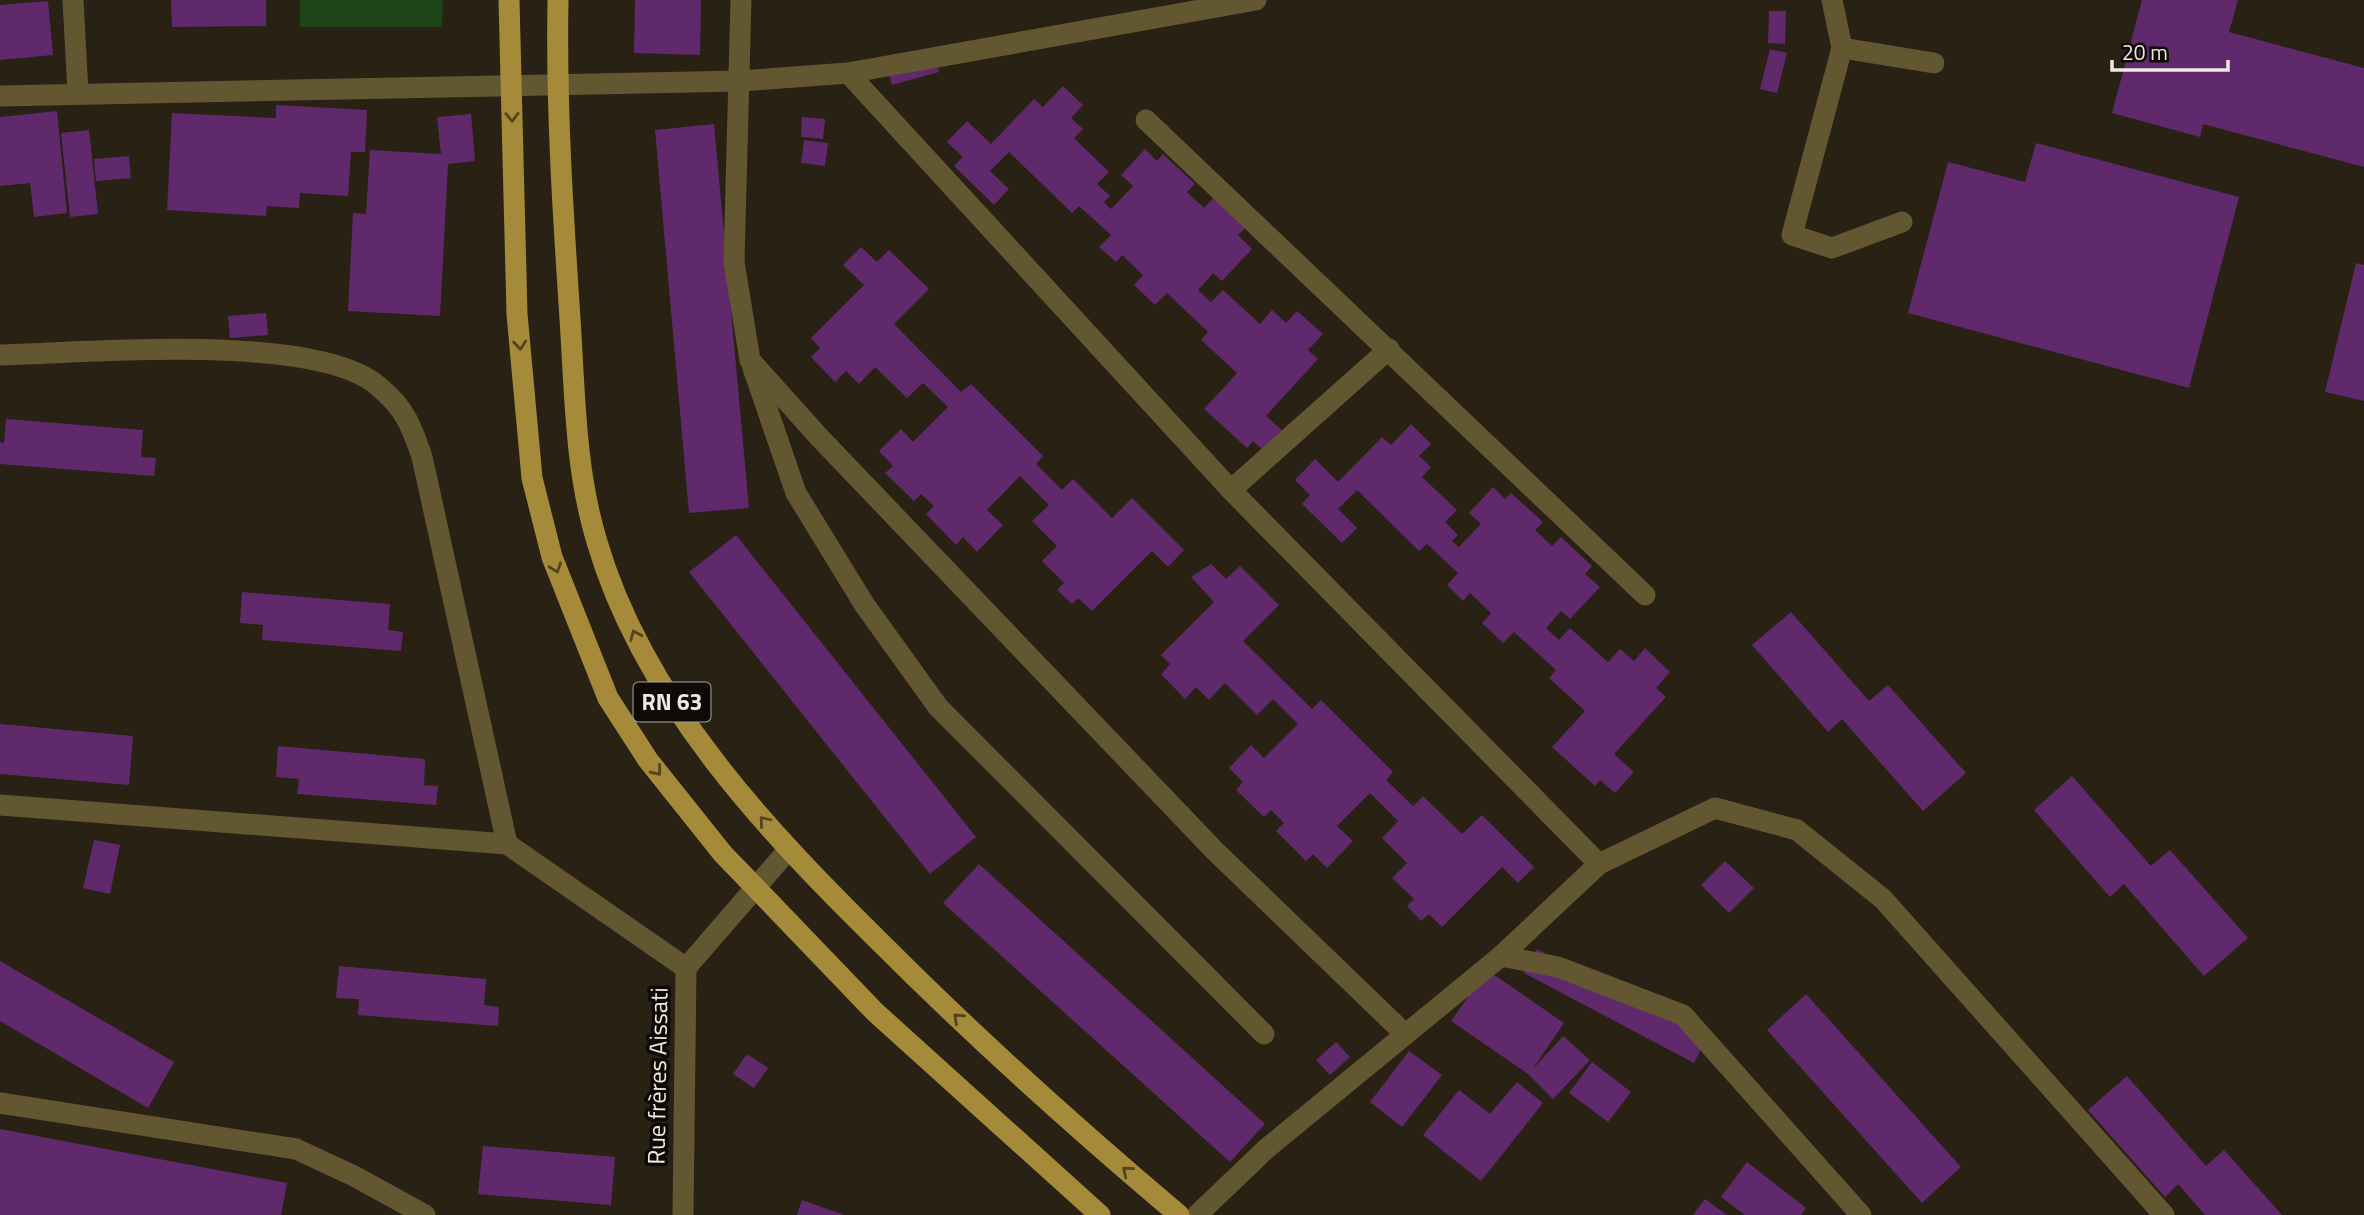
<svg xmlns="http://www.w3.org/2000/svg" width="2364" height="1215" font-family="'Titillium Web',sans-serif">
<rect width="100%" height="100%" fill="#282114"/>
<path fill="#1d4317" d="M 300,0 L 443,0 L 442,27 L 300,27 Z"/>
<g fill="#60296c">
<path d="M 171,0 L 266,0 L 266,26 L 172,27 Z"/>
<path d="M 635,0 L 701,0 L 700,55 L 634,53 Z"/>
<path d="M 2142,0 L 2238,0 L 2229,32 L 2364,68 L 2364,167 L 2203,124 L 2200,137 L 2112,113 Z"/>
<path d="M 48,1 L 53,55 L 0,60 L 0,5 Z"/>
<path d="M 1769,11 L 1786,11 L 1785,44 L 1768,43 Z"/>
<path d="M 932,48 L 939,72 L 892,85 L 885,61 Z"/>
<path d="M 1770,49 L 1787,53 L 1777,93 L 1760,89 Z"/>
<path d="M 1063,86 L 1083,105 L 1071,118 L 1083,129 L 1074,138 L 1109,172 L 1097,184 L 1110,196 L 1104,202 L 1111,209 L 1133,186 L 1121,175 L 1145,149 L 1157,161 L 1163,154 L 1195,184 L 1187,192 L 1204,208 L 1213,198 L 1245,228 L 1238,235 L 1252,249 L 1222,281 L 1213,273 L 1198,290 L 1211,302 L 1223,290 L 1260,324 L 1272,310 L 1286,323 L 1297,311 L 1323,334 L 1308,350 L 1318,359 L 1266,416 L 1286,434 L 1267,454 L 1253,441 L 1247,448 L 1204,409 L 1237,373 L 1201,340 L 1208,332 L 1167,293 L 1155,305 L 1134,285 L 1143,275 L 1122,255 L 1116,262 L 1099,247 L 1111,235 L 1079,206 L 1072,213 L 1009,152 L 990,171 L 1009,189 L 994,205 L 954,166 L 963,157 L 947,142 L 967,121 L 991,144 L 1034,99 L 1043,107 Z"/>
<path d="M 276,105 L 367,110 L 365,152 L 351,152 L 348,196 L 300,193 L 299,208 L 267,206 L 266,216 L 167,210 L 172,113 L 276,118 Z"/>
<path d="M 57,111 L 67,213 L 34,217 L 30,183 L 0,186 L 0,117 Z"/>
<path d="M 471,114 L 475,161 L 448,164 L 440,316 L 348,311 L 353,213 L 366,214 L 370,150 L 441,154 L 437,117 Z"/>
<path d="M 802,117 L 825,119 L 823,139 L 801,137 Z"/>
<path d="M 714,124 L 749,508 L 689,513 L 655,130 Z"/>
<path d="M 89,130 L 98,214 L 70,217 L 61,133 Z"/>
<path d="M 804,140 L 828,143 L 825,166 L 801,163 Z"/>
<path d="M 2036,143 L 2239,197 L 2189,388 L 1908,313 L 1948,162 L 2025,182 Z"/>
<path d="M 129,156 L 131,178 L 96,181 L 94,159 Z"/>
<path d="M 861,247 L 877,262 L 889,250 L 929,289 L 894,324 L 961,392 L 971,384 L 1043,456 L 1036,464 L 1062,490 L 1073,479 L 1112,518 L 1132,498 L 1184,550 L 1168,567 L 1152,551 L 1092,611 L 1078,598 L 1072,604 L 1057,590 L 1064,583 L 1042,561 L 1057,546 L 1032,521 L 1049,505 L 1020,476 L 987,510 L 1003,525 L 977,552 L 963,537 L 956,545 L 926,514 L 934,506 L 921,494 L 914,501 L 885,473 L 893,466 L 879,451 L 901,429 L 913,442 L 948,407 L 923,383 L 907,398 L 875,367 L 859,384 L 846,371 L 835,382 L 811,357 L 820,348 L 811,338 L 864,285 L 843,265 Z"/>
<path d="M 2356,263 L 2364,265 L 2364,401 L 2325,392 Z"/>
<path d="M 266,313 L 268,335 L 230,338 L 228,316 Z"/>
<path d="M 6,419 L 143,430 L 141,457 L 156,458 L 154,476 L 0,464 L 0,442 L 4,443 Z"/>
<path d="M 1411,424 L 1431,444 L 1419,456 L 1431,467 L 1422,477 L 1457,510 L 1445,522 L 1458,535 L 1452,541 L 1459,547 L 1481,524 L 1469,513 L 1493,487 L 1505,499 L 1511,493 L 1543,522 L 1535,530 L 1552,546 L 1561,537 L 1592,566 L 1585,574 L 1600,587 L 1570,619 L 1561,611 L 1546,628 L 1559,640 L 1570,628 L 1608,662 L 1620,649 L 1634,661 L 1645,648 L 1670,672 L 1656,688 L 1666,697 L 1614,754 L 1634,772 L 1615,793 L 1600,780 L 1595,786 L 1552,747 L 1585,711 L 1549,678 L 1556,670 L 1514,632 L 1503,643 L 1482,623 L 1491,613 L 1470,593 L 1463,601 L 1447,585 L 1458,573 L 1427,544 L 1419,551 L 1357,490 L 1338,509 L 1357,528 L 1342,543 L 1302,504 L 1310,495 L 1295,480 L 1315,459 L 1338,482 L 1382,437 L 1391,445 Z"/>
<path d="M 736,535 L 976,837 L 930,874 L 689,572 Z"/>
<path d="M 1211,564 L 1226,579 L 1240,566 L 1279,605 L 1243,641 L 1312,709 L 1321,700 L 1393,772 L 1386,780 L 1413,806 L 1423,796 L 1462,834 L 1482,815 L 1534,867 L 1518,883 L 1502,867 L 1442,927 L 1429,914 L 1421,921 L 1407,906 L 1414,899 L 1392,878 L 1407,863 L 1382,838 L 1398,821 L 1370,793 L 1337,826 L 1353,841 L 1327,868 L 1313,854 L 1306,861 L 1276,831 L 1284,823 L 1271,810 L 1264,817 L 1236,790 L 1243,782 L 1229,768 L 1251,745 L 1264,758 L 1298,724 L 1273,699 L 1257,715 L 1225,683 L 1209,700 L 1196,687 L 1185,699 L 1161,674 L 1170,664 L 1161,655 L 1214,602 L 1191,577 Z"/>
<path d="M 242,592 L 390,604 L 388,630 L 403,632 L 401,651 L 262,640 L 263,625 L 240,623 Z"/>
<path d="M 1791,612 L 1869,701 L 1888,685 L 1966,773 L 1923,811 L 1842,719 L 1828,732 L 1752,645 Z"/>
<path d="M 0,724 L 133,736 L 129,785 L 0,774 Z"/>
<path d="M 278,746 L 425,759 L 424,785 L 438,786 L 436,805 L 297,794 L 299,779 L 276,777 Z"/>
<path d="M 2072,776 L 2151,866 L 2170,850 L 2248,938 L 2204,976 L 2124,884 L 2110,897 L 2034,810 Z"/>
<path d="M 94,840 L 120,845 L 110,894 L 83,888 Z"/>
<path d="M 1725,861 L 1754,888 L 1729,913 L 1701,885 Z"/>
<path d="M 979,864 L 1265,1124 L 1230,1162 L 943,903 Z"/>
<path d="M 1537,949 L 1706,1039 L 1694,1063 L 1524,973 Z"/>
<path d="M 0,961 L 174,1062 L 148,1108 L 0,1021 Z"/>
<path d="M 339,966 L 486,979 L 484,1005 L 499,1007 L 498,1026 L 358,1015 L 359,999 L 336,998 Z"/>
<path d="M 1487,970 L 1564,1023 L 1532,1070 L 1563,1036 L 1590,1060 L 1553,1099 L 1528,1074 L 1451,1021 Z"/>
<path d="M 1806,994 L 1961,1167 L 1922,1203 L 1767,1030 Z"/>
<path d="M 1336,1042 L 1350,1057 L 1330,1075 L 1316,1060 Z"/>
<path d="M 1409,1051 L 1442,1075 L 1402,1127 L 1370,1102 Z"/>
<path d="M 747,1054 L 768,1068 L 754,1088 L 733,1074 Z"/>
<path d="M 1592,1062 L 1631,1092 L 1608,1122 L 1569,1093 Z"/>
<path d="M 2127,1076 L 2206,1166 L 2224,1150 L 2282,1215 L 2205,1215 L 2178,1184 L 2165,1197 L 2088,1110 Z"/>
<path d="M 1517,1082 L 1543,1103 L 1481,1181 L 1423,1135 L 1459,1090 L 1490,1114 Z"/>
<path d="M 0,1129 L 287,1183 L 281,1215 L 0,1215 Z"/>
<path d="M 483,1146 L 615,1157 L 611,1205 L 478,1194 Z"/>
<path d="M 1747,1162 L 1806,1208 L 1801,1215 L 1745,1215 L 1721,1197 Z"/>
<path d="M 1705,1199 L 1727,1215 L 1693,1215 Z"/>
<path d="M 802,1200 L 844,1215 L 797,1215 Z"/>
</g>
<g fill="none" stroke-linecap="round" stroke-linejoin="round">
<g stroke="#635732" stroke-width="21">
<path d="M 73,0 L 78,93"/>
<path d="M 741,0 L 734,262 L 750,360 L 819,437 L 1215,851 L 1405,1034"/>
<path d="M 1832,0 L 1842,48 L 1792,235 L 1832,248 L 1902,222"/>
<path d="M 1842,48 L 1934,63"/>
<path d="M 848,73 L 1231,490 L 1599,864"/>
<path d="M 0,96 L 740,81 L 848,73 L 1256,0"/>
<path d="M 1146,120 L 1645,595"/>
<path d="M 0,355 C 85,353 316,332 378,386 C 405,408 411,425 422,457 L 507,844"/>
<path d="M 753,368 L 796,493 L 864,604 L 938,707 L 1264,1034"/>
<path d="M 1231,490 L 1389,349"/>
<path d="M 0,805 L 507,844 L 686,968"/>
<path d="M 1501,956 L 1558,967 L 1683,1015 L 1861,1215"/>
<path d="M 0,1103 L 296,1149 L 354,1176 L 425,1215"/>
<path d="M 683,1215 L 686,968 L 789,849"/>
<path d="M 1197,1215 L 1266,1149 L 1501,956 L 1599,864 L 1715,808 L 1797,830 L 1883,899 L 2164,1215"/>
</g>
<g stroke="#a48a39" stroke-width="21">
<path d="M 509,0 L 517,314 L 532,478 L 552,557 L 608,698 L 648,760 L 723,854 L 755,887 L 875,1012 L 1100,1215"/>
<path d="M 558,0 C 556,107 563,213 570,319 C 575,394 575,470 597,542 C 644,702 768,832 884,946 C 978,1040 1077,1129 1179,1215"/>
</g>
</g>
<defs><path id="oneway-chevron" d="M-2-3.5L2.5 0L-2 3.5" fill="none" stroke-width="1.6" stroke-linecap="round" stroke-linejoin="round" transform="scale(1.75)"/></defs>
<g stroke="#52441d">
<use href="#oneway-chevron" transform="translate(512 117) rotate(89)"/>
<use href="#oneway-chevron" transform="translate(520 345) rotate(85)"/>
<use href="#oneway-chevron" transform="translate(556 568) rotate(70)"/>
<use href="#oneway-chevron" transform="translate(635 635) rotate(-114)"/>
<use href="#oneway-chevron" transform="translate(657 771) rotate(51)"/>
<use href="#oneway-chevron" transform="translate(764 821) rotate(-130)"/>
<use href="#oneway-chevron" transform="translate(958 1018) rotate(-137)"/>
<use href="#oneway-chevron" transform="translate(1127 1171) rotate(-140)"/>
</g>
<g text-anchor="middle" stroke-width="7" stroke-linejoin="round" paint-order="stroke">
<rect fill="#0e0b06" stroke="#aba79f" stroke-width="2" x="633.5" y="682.5" width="77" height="39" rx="5"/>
<g font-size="23" font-weight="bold" fill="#eeeae1">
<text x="672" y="710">RN 63</text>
</g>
<g font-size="24" fill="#eeeae1" stroke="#0e0b06">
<text transform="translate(658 1076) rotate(-89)" y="8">Rue frères Aissati</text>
</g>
</g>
<path d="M2112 60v10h116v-10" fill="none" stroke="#eeeae1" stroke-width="3.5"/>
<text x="2122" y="60" font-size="21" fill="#eeeae1" stroke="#0e0b06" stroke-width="5" paint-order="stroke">20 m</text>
</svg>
